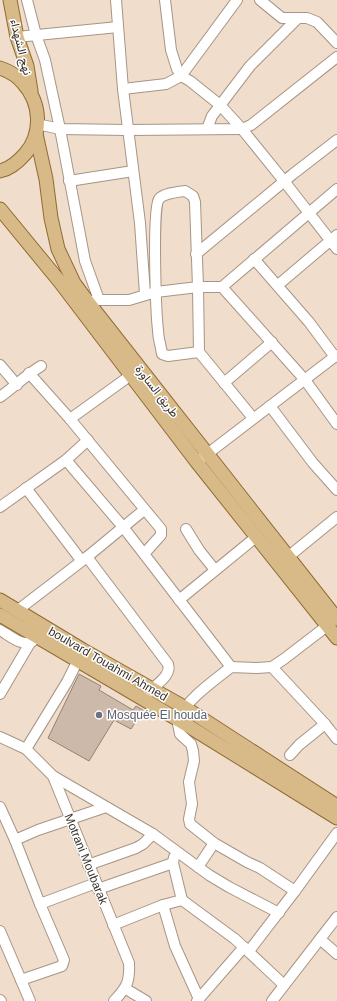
<svg xmlns="http://www.w3.org/2000/svg" width="337" height="1001" font-family="Helvetica,Vazirmatn,sans-serif">
<rect width="100%" height="100%" fill="#f0ddcb"/>
<path fill="#ccb9a9" stroke="#948373" d="M 79,674 L 101,686 L 99,690 L 133,710 L 136,706 L 143,710 L 131,729 L 114,720 L 89,761 L 48,738 Z"/>
<g fill="none" stroke-linecap="round" stroke-linejoin="round">
<g stroke="#a79585" stroke-width="12">
<g id="minor">
<path d="M 27,0 L 36,35 L 45,60 L 60,129 L 85,261 L 99,300"/>
<path d="M 116,0 L 123,89 L 140,223 L 145,294"/>
<path d="M 165,0 L 171,50 L 177,69 L 181,76 L 190,81 L 220,105 L 242,129 L 284,181 L 337,249"/>
<path d="M 260,0 L 282,18 L 307,18 L 317,22 L 337,43"/>
<path d="M 17,37 L 118,27"/>
<path d="M 123,89 L 166,84 L 181,76 L 237,0"/>
<path d="M 37,124 L 60,129 L 128,130 L 242,129 L 251,125 L 337,57"/>
<path d="M 207,129 L 212,116 L 250,66 L 297,19"/>
<path d="M 69,181 L 133,171"/>
<path d="M 196,254 L 293,174 L 337,140"/>
<path d="M 254,259 L 309,322 L 335,357"/>
<path d="M 278,285 L 337,235"/>
<path d="M 222,287 L 305,380 L 337,424"/>
<path d="M 88,302 L 99,300 L 129,300 L 156,292 L 198,287 L 195,202 L 193,196 L 185,191 C 178,192 164,193 159,199 C 152,208 156,313 158,330 C 158,338 161,346 162,354 L 168,356 L 199,352"/>
<path d="M 0,365 L 17,385"/>
<path d="M 29,373 L 70,419 L 161,529 L 161,535 L 144,554 L 231,667"/>
<path d="M 224,383 L 272,342"/>
<path d="M 0,397 C 14,387 26,375 41,366"/>
<path d="M 270,406 L 313,463 L 337,490"/>
<path d="M 253,418 L 199,352 L 198,287 L 222,287 L 337,189"/>
<path d="M 70,419 L 131,375"/>
<path d="M 202,458 L 337,355"/>
<path d="M 66,460 L 123,527 L 144,554"/>
<path d="M 26,488 L 81,560"/>
<path d="M 0,507 L 66,460 L 88,440"/>
<path d="M 186,529 L 199,550 L 215,570"/>
<path d="M 87,557 L 168,664 C 172,676 155,685 148,693"/>
<path d="M 283,561 L 337,517"/>
<path d="M 179,600 L 256,537"/>
<path d="M 18,610 L 87,557 L 144,510"/>
<path d="M 0,630 C 9,635 23,648 33,641"/>
<path d="M 272,667 L 325,724 L 337,739"/>
<path d="M 0,694 L 30,643"/>
<path d="M 0,737 L 26,749 L 53,776 L 129,963 C 130,982 127,987 114,1001"/>
<path d="M 26,749 L 67,682 L 81,654"/>
<path d="M 290,755 L 299,745 L 325,724"/>
<path d="M 53,776 L 153,834 L 209,875 L 229,887 L 279,913"/>
<path d="M 0,807 L 15,840 L 38,830 L 106,807"/>
<path d="M 15,840 L 40,904 L 64,960 L 62,966 L 21,980"/>
<path d="M 174,857 L 173,863 L 182,900"/>
<path d="M 88,865 L 136,848 L 143,844 L 153,834"/>
<path d="M 198,867 L 214,843"/>
<path d="M 98,889 L 173,863"/>
<path d="M 295,891 L 260,868 L 247,862 L 214,843 L 190,824 L 189,819 L 192,804 L 189,782 L 194,761 L 193,751 L 191,744 L 180,734 L 177,719 C 190,697 211,683 231,667 L 257,668 L 272,667 L 284,659 L 327,626"/>
<path d="M 40,904 L 96,883"/>
<path d="M 163,905 L 175,946 L 199,999"/>
<path d="M 113,925 L 163,905 L 182,900 L 235,939 L 284,985"/>
<path d="M 0,931 L 30,1001"/>
<path d="M 320,939 L 337,954"/>
<path d="M 249,951 L 295,891 L 337,833"/>
<path d="M 126,989 L 146,1001"/>
<path d="M 0,1000 L 1,1001"/>
<path d="M 197,1001 L 244,947"/>
<path d="M 272,1001 L 337,917"/>
</g>
</g>
<g stroke="#8f6c33" stroke-width="15">
<g id="major">
<path d="M 10,0 L 17,37 L 27,66 L 31,91"/>
<path d="M 0,68 C 9,71 17,75 23,83 C 41,103 43,133 25,154 C 18,162 10,169 0,171"/>
<path d="M 36,134 L 46,179 L 51,218 L 58,249 L 74,283 L 88,302 L 337,619"/>
<path d="M 0,209 L 60,282 L 196,461 L 337,638"/>
<path d="M 0,600 L 83,650 L 184,707 L 337,806"/>
<path d="M 0,615 L 177,719 L 337,818"/>
</g>
</g>
<use href="#minor" stroke="#fff" stroke-width="10"/>
<use href="#major" stroke="#d8ba88" stroke-width="13"/>
</g>
<circle fill="#6b7280" stroke="#fff" stroke-width="1.5" cx="99" cy="715" r="4"/>
<g text-anchor="middle" stroke-width="3" stroke-linejoin="round" paint-order="stroke">
<g font-size="12" fill="#38312a" stroke="#fff">
<text transform="translate(21 47) rotate(76)" y="4">نهج الشهداء</text>
<text transform="translate(157 391) rotate(52)" y="4">طريق الساورة</text>
<text transform="translate(108 664) rotate(30)" y="4">boulvard Touahmi Ahmed</text>
<text transform="translate(86 859) rotate(68)" y="4">Motrani Moubarak</text>
</g>
<g font-size="12" fill="#5b616d" stroke="#fff" text-anchor="start">
<text x="107" y="719">Mosquée El houda</text>
</g>
</g>
</svg>
